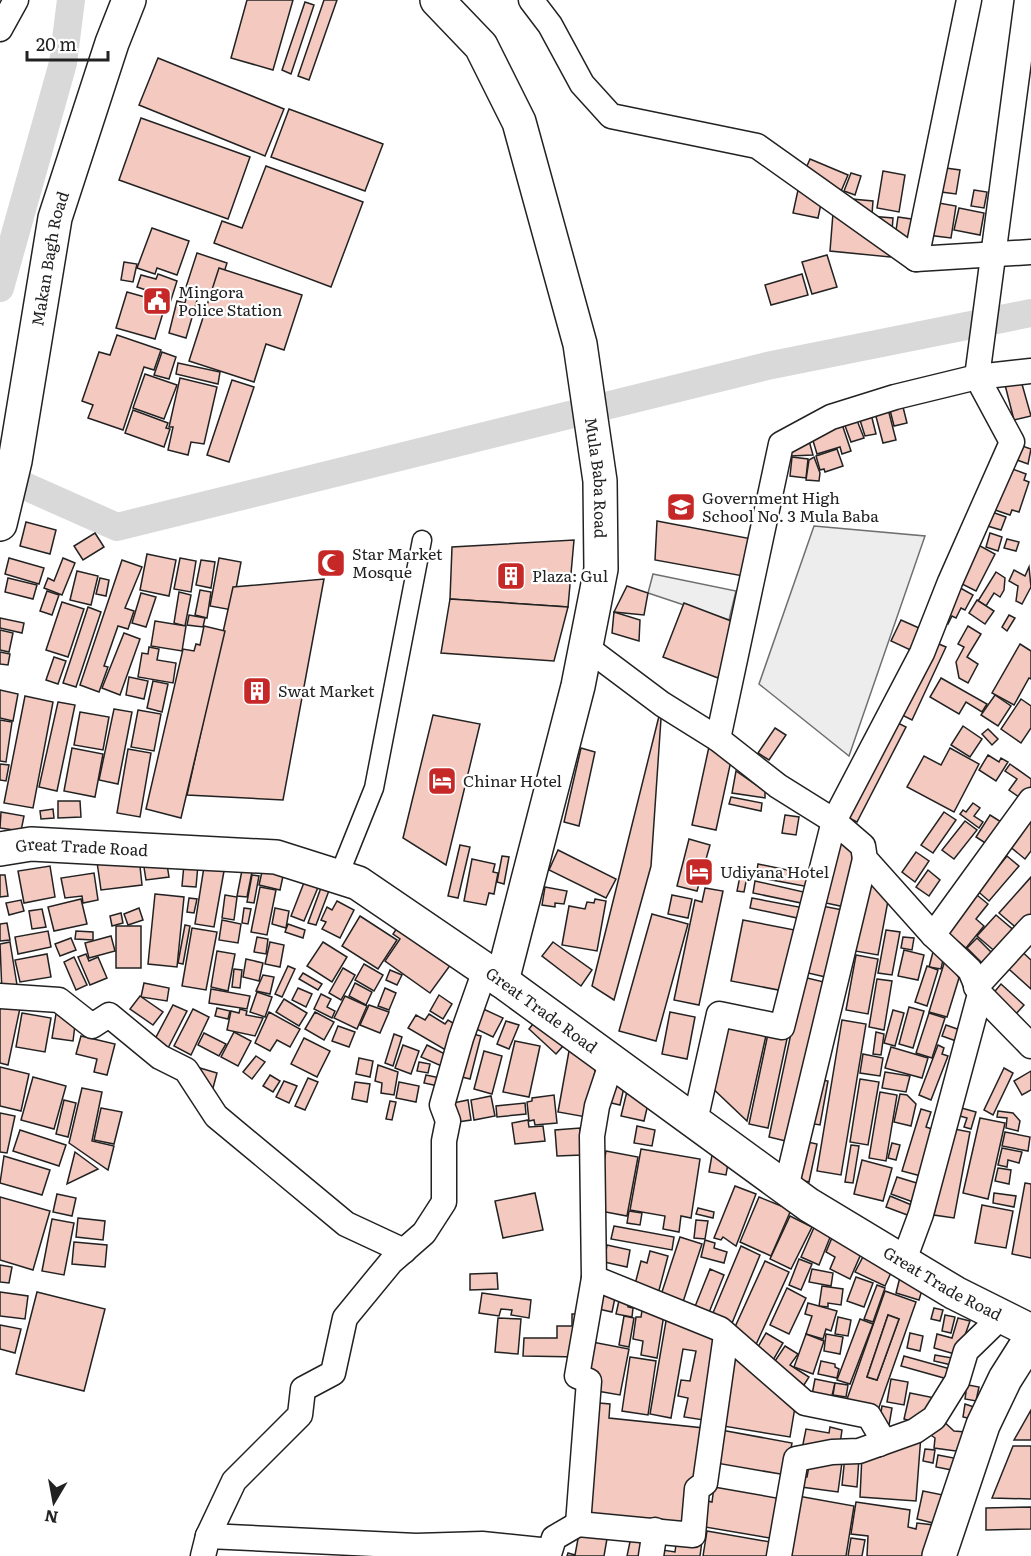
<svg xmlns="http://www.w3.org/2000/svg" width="1031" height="1556" font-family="Literata,serif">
<rect width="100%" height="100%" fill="#fff"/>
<path fill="#eee" stroke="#6f6f6f" stroke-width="1.5" d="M 653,574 L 736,591 L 729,620 L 648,593 Z"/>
<path fill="#ededed" stroke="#6f6f6f" stroke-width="1.5" d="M 814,526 L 925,536 L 849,756 L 759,684 Z"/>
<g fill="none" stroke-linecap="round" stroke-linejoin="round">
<g stroke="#d9d9d9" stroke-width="28">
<path d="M 0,288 L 63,63 L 71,0"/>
<path d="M 0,475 L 117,527 L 767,366 L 1031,313"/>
</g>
</g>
<g fill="#f3c9c0" stroke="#222" stroke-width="1.5" fill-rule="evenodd">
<path d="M 247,0 L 293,0 L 273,70 L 231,58 Z"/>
<path d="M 324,0 L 337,0 L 309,80 L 298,76 Z"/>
<path d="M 305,2 L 314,5 L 291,74 L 282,70 Z"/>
<path d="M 158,58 L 284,109 L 265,156 L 139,105 Z"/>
<path d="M 289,109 L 383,144 L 365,191 L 271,157 Z"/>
<path d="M 141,118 L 250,157 L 228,219 L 119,180 Z"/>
<path d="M 810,159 L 848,175 L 839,196 L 801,180 Z"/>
<path d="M 266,166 L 363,202 L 331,287 L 214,243 L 222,221 L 242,228 Z"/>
<path d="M 938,167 L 960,170 L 956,194 L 934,191 Z"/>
<path d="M 883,171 L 905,175 L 899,212 L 877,208 Z"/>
<path d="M 851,173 L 861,176 L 855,195 L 844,191 Z"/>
<path d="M 798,190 L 823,194 L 818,218 L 793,213 Z"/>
<path d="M 974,190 L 987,192 L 984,208 L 971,206 Z"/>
<path d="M 841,198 L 873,201 L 872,214 Z"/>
<path d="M 933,202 L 956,206 L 951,238 L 927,235 Z"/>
<path d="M 959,208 L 984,213 L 980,235 L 954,230 Z"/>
<path d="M 833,213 L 893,218 L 890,257 L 830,251 Z"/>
<path d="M 898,217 L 918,220 L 912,260 L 892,257 Z"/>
<path d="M 152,228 L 189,241 L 177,275 L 157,268 L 155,274 L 137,268 Z"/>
<path d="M 197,253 L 227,263 L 216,298 L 186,287 Z"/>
<path d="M 827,255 L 837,287 L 812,294 L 802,262 Z"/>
<path d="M 124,262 L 137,264 L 133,282 L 121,280 Z"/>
<path d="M 219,268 L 302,295 L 284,350 L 266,344 L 254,382 L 189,361 Z"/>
<path d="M 158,274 L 177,281 L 170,303 L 150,297 L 152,292 L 137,287 L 141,275 L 156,279 Z"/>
<path d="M 802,274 L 808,295 L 771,305 L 765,285 Z"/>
<path d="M 127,292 L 166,303 L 155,339 L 116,328 Z"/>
<path d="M 187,294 L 198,297 L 186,338 L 169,333 L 177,301 L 185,303 Z"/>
<path d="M 117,335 L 161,350 L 154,370 L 144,367 L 123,430 L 88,418 L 93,405 L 82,401 L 99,352 L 110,355 Z"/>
<path d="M 162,352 L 176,357 L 169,379 L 154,375 Z"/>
<path d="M 178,363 L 220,372 L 218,384 L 176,374 Z"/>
<path d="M 145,374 L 177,385 L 164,419 L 133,408 Z"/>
<path d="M 1020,377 L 1031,416 L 1014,420 L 1004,381 Z"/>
<path d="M 180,378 L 217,387 L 204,444 L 191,442 L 188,455 L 168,450 L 173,427 L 169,427 Z"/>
<path d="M 232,380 L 254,387 L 229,462 L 207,455 Z"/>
<path d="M 902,403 L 907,423 L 894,426 L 889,406 Z"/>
<path d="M 887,405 L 896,440 L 883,443 L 874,409 Z"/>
<path d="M 133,410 L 168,423 L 166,428 L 170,429 L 164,447 L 125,433 Z"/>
<path d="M 871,414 L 876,434 L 865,436 L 859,417 Z"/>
<path d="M 856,418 L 864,438 L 851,442 L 844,423 Z"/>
<path d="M 842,424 L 851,451 L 842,454 L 840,447 L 817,454 L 811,434 Z"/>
<path d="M 808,437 L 813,455 L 790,456 L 794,445 Z"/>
<path d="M 1014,443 L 1031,449 L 1028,464 L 1009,457 Z"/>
<path d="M 837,449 L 843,466 L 825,472 L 824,469 L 820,470 L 816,456 Z"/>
<path d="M 792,457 L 808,459 L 806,478 L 790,476 Z"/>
<path d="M 814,457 L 820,473 L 819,481 L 806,480 L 809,460 Z"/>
<path d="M 1007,467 L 1026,474 L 1024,480 L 1029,482 L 1019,512 L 1012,510 L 1010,515 L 992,509 Z"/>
<path d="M 989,511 L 1006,517 L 1001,530 L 984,525 Z"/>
<path d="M 657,521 L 752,539 L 743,576 L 655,560 Z"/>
<path d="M 26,522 L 56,530 L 50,554 L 20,546 Z"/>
<path d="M 95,533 L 104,547 L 83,560 L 74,546 Z"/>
<path d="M 990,533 L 1002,537 L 998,551 L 986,547 Z"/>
<path d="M 1007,539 L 1019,542 L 1016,551 L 1004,548 Z"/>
<path d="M 574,540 L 568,607 L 450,599 L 452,547 Z"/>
<path d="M 971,541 L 995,554 L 976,591 L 952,579 Z"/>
<path d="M 147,554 L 176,560 L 169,596 L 140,590 Z"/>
<path d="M 9,558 L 44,568 L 39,584 L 5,574 Z"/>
<path d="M 63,558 L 75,563 L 62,595 L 44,588 L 48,578 L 54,581 Z"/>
<path d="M 180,558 L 196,561 L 191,592 L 174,589 Z"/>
<path d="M 219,558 L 241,562 L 232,610 L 210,606 Z"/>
<path d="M 122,560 L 142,567 L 125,608 L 134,611 L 128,629 L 118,626 L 104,666 L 108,667 L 99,692 L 80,685 Z"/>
<path d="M 201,560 L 215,562 L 211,588 L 196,585 Z"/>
<path d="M 1029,567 L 1031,587 L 1022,604 L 1016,601 L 1018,586 L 1009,581 L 1014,570 L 1025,576 Z"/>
<path d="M 77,571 L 98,576 L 91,605 L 70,600 Z"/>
<path d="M 996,572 L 1005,578 L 1004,590 L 1000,597 L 994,593 L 986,606 L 978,601 Z"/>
<path d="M 8,578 L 37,585 L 33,599 L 5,592 Z"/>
<path d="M 100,578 L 109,580 L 106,596 L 96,594 Z"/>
<path d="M 324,579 L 283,800 L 187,795 L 233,587 Z"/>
<path d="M 955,585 L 973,595 L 965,610 L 961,608 L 956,618 L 952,616 L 948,624 L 937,618 Z"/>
<path d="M 627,586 L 648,593 L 644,615 L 614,612 Z"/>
<path d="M 200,590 L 211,592 L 207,618 L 195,615 Z"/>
<path d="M 47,591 L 59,595 L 52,615 L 40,611 Z"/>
<path d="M 179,592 L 191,595 L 185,626 L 174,623 Z"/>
<path d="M 141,593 L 156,597 L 146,627 L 132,623 Z"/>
<path d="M 450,599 L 568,607 L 554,661 L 441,653 Z"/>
<path d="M 977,600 L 994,611 L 985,624 L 969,613 Z"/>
<path d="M 62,602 L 84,609 L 68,657 L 46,650 Z"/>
<path d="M 684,603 L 739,624 L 718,678 L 663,657 Z"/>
<path d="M 88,607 L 101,612 L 76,687 L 63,683 Z"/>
<path d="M 614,612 L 640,620 L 639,641 L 612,633 Z"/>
<path d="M 189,615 L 205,618 L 203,627 L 187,625 Z"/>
<path d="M 1009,615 L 1015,618 L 1007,631 L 1002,627 Z"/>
<path d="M 0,618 L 24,623 L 22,633 L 0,628 Z"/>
<path d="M 901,620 L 928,632 L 919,654 L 891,641 Z"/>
<path d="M 155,621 L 186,626 L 182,651 L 151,646 Z"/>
<path d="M 204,626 L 225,631 L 181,818 L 146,809 L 183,649 L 194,651 L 196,644 L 200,645 Z"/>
<path d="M 968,626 L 981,634 L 967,657 L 978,664 L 968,683 L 959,678 L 956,662 L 964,647 L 958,644 Z"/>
<path d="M 0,630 L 13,633 L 9,652 L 0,650 Z"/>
<path d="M 124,633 L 140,639 L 120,695 L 102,688 Z"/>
<path d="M 934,642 L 946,647 L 912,720 L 894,711 Z"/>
<path d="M 1020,644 L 1031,651 L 1031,679 L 1029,678 L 1014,705 L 992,693 Z"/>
<path d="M 149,647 L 159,649 L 157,660 L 176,663 L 173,683 L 138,677 L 142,653 L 148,654 Z"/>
<path d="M 0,652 L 10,654 L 8,665 L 0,664 Z"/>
<path d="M 54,657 L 66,661 L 58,684 L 46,680 Z"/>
<path d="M 129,677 L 148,681 L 144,699 L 126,695 Z"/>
<path d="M 941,678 L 987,704 L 982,712 L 966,702 L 959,714 L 930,697 Z"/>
<path d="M 153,681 L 168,684 L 162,712 L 147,708 Z"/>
<path d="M 0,690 L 18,694 L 13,721 L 0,718 Z"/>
<path d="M 995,695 L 1011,706 L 998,726 L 981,715 Z"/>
<path d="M 25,696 L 53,702 L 33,808 L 4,803 Z"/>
<path d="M 1021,699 L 1031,706 L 1031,728 L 1021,743 L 1001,729 Z"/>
<path d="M 58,702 L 75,705 L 57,791 L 39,787 Z"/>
<path d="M 662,704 L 651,866 L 614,1000 L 592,986 Z"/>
<path d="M 114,709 L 132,712 L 118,784 L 99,780 Z"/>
<path d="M 138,710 L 161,714 L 154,751 L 131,747 Z"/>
<path d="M 80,712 L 109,717 L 103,750 L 74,745 Z"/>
<path d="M 433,715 L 480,724 L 446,865 L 403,838 Z"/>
<path d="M 0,720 L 12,722 L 6,762 L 0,761 Z"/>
<path d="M 892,720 L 906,727 L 857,822 L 843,815 Z"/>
<path d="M 963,726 L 982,739 L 970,757 L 951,745 Z"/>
<path d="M 775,728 L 786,735 L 769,760 L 758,753 Z"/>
<path d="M 988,729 L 998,739 L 992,745 L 982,734 Z"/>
<path d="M 710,742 L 732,756 L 716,830 L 692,825 Z"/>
<path d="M 72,748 L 103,754 L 95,797 L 64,791 Z"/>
<path d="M 581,748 L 595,752 L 579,826 L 564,822 Z"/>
<path d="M 950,748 L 979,764 L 954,812 L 907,787 L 924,756 L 941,765 Z"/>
<path d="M 128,749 L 151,753 L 140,817 L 117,813 Z"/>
<path d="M 988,755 L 999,762 L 1001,758 L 1008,762 L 996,781 L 979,770 Z"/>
<path d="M 0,764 L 9,765 L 6,781 L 0,780 Z"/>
<path d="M 1010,764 L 1031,779 L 1031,789 L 1023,800 L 1009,790 L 1017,779 L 1005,771 Z"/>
<path d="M 736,771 L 765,791 L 765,798 L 732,793 Z"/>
<path d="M 731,797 L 762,803 L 761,811 L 729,804 Z"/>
<path d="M 58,801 L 80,801 L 81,817 L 58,818 Z"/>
<path d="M 973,803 L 980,808 L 974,816 L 983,822 L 979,828 L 960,814 L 963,810 L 966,812 Z"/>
<path d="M 1031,806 L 1031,851 L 1025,859 L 1003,841 Z"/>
<path d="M 53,809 L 54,818 L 41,819 L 40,811 Z"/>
<path d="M 1,812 L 24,816 L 21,831 L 0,828 Z"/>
<path d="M 944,812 L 956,820 L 933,853 L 921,845 Z"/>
<path d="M 785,815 L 799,817 L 796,835 L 782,833 Z"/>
<path d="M 990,815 L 1006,825 L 993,848 L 976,837 Z"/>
<path d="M 965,821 L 977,830 L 954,859 L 942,850 Z"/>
<path d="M 835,838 L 857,852 L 845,907 L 821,902 Z"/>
<path d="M 689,839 L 710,845 L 697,891 L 677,886 Z"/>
<path d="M 460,845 L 470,847 L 458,898 L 448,896 Z"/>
<path d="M 558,850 L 616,879 L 606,898 L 549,870 Z"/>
<path d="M 916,852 L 929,861 L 915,882 L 902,872 Z"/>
<path d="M 185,853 L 199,854 L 196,887 L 182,886 Z"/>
<path d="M 502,856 L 509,857 L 504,884 L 497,882 Z"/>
<path d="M 1007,856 L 1019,866 L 989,901 L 974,888 L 994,864 L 998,867 Z"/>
<path d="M 139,857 L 142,885 L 101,890 L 97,862 Z"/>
<path d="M 166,858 L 169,877 L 146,880 L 143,861 Z"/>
<path d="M 472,859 L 495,864 L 493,872 L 498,873 L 494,894 L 489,893 L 486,905 L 464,901 Z"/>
<path d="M 264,863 L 285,867 L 280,890 L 259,885 Z"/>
<path d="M 758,864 L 812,875 L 809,887 L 756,877 Z"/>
<path d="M 243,865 L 253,867 L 247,897 L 237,896 Z"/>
<path d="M 50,866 L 55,897 L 24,903 L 18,871 Z"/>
<path d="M 204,867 L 224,871 L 214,927 L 195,924 Z"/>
<path d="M 869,870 L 890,890 L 878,955 L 855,951 Z"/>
<path d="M 928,870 L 940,880 L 929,896 L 916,887 Z"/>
<path d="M 94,873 L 98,900 L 83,903 L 82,896 L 65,898 L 61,878 Z"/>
<path d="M 0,875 L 5,875 L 8,896 L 0,897 Z"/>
<path d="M 252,875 L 259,876 L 254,903 L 247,902 Z"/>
<path d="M 740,876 L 747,877 L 744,892 L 737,891 Z"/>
<path d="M 325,877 L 333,880 L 316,925 L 308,923 Z"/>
<path d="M 1031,877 L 1031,916 L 1019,930 L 999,913 Z"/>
<path d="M 305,880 L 319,885 L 304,921 L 291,916 Z"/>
<path d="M 755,881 L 808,893 L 806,904 L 753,893 Z"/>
<path d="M 260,887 L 276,890 L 267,935 L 251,932 Z"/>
<path d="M 545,887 L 567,891 L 564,904 L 555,903 L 555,907 L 542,905 Z"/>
<path d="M 705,888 L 723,891 L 699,1005 L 674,1000 L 695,900 L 702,902 Z"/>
<path d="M 972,891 L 988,904 L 976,919 L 984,926 L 966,948 L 942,928 Z"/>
<path d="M 155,894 L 184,897 L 177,967 L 148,964 Z"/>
<path d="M 225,895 L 237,897 L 234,920 L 222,918 Z"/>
<path d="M 672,895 L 692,899 L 688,918 L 668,914 Z"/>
<path d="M 189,898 L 197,899 L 194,913 L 187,912 Z"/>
<path d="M 752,898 L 804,908 L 802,919 L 750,908 Z"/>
<path d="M 81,899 L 87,924 L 54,931 L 48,907 Z"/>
<path d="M 595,899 L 606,901 L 597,951 L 562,945 L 569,906 L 585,909 L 587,902 L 594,903 Z"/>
<path d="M 21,900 L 24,911 L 9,915 L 6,903 Z"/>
<path d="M 337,901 L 354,910 L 340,938 L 322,929 L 326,922 L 321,920 L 327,907 L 332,910 Z"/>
<path d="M 822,906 L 843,910 L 830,978 L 808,973 Z"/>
<path d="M 139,908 L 143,920 L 128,925 L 124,914 Z"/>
<path d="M 244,908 L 251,909 L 248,924 L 242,923 Z"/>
<path d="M 275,908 L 289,911 L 286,928 L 272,924 Z"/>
<path d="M 42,909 L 46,927 L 32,929 L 29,911 Z"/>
<path d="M 121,913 L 123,923 L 112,926 L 110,916 Z"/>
<path d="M 652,914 L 688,924 L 656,1041 L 619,1031 Z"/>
<path d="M 996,915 L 1017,933 L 998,954 L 977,936 Z"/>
<path d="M 360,916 L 397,940 L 378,969 L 342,946 Z"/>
<path d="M 222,920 L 241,924 L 238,943 L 219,940 Z"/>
<path d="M 743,920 L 800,931 L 789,992 L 731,981 Z"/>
<path d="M 401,922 L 454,960 L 430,993 L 385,961 L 400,939 L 393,934 Z"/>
<path d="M 7,923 L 10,940 L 0,941 L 0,924 Z"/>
<path d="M 288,924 L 305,930 L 303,938 L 285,932 Z"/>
<path d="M 185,925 L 190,926 L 183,964 L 178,963 Z"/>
<rect x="116" y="926" width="25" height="42"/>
<path d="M 192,928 L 217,932 L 206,990 L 182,986 Z"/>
<path d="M 886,930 L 900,932 L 892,975 L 878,973 Z"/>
<path d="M 48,931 L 51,947 L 18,954 L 15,937 Z"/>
<path d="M 76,931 L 93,932 L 93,940 L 75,939 Z"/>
<path d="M 111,936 L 115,951 L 89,958 L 85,943 Z"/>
<path d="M 257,937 L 268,939 L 266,954 L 254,952 Z"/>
<path d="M 903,937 L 914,938 L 912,950 L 901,948 Z"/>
<path d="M 71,938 L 76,950 L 60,956 L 55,944 Z"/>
<path d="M 977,938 L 996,957 L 986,967 L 967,948 Z"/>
<path d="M 10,942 L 18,991 L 2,993 L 0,944 Z"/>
<path d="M 270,942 L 284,945 L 280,967 L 265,964 Z"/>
<path d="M 323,942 L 347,957 L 332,982 L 307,966 Z"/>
<path d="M 553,942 L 592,970 L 581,986 L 542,956 Z"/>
<path d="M 1017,947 L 1031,960 L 1031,989 L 1002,963 Z"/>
<path d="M 904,950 L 924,955 L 918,980 L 898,976 Z"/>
<path d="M 217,951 L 235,954 L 228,991 L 211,987 Z"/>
<path d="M 933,952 L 944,955 L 941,969 L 929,967 Z"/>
<path d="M 47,954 L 51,977 L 20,982 L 15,960 Z"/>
<path d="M 86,954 L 89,961 L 98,957 L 107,978 L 90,985 L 78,957 Z"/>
<path d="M 856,955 L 878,959 L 868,1014 L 846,1010 Z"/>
<path d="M 74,957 L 87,985 L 76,990 L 64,962 Z"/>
<path d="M 946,957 L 959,978 L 947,1017 L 929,1012 Z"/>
<path d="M 246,959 L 263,963 L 259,981 L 243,977 Z"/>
<path d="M 364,964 L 383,975 L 374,991 L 355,980 Z"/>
<path d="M 288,966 L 295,969 L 282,997 L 275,994 Z"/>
<path d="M 927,966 L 938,970 L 927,1006 L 915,1002 Z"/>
<path d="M 343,968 L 355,975 L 341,1000 L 329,993 Z"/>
<path d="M 234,969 L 242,970 L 240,988 L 232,987 Z"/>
<path d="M 390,970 L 402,975 L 397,985 L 386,980 Z"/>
<path d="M 303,973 L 322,984 L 318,990 L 299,979 Z"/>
<path d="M 263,975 L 274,977 L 270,994 L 256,991 Z"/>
<path d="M 803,977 L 828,983 L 794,1143 L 769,1137 Z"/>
<path d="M 877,979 L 892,981 L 884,1030 L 869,1027 Z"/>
<path d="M 144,983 L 169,988 L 167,1001 L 141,997 Z"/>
<path d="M 355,983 L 372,992 L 366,1005 L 349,996 Z"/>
<path d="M 1001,984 L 1024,1005 L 1014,1016 L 991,996 Z"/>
<path d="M 298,988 L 312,994 L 306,1007 L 292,1000 Z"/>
<path d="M 385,988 L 396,993 L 389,1010 L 378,1006 Z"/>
<path d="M 211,989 L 250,996 L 247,1009 L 209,1003 Z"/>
<path d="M 257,992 L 272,997 L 265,1017 L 250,1012 Z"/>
<path d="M 321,994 L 331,999 L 327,1007 L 335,1011 L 332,1018 L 314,1009 Z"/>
<path d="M 439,995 L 452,1004 L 443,1019 L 430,1011 Z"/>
<path d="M 140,996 L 163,1012 L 153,1025 L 130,1009 Z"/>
<path d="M 345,996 L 367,1006 L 357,1029 L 334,1018 Z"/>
<path d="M 284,999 L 307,1013 L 299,1026 L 276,1012 Z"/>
<path d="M 0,1004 L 20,1008 L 8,1065 L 0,1063 Z"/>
<path d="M 173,1005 L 187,1011 L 168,1048 L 154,1041 Z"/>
<path d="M 369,1005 L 389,1012 L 380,1033 L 360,1025 Z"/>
<path d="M 479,1007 L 503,1018 L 493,1037 L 470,1026 Z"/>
<path d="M 909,1007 L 924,1011 L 913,1048 L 899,1044 Z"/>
<path d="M 217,1008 L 230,1011 L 228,1019 L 215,1016 Z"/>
<path d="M 193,1009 L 209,1017 L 191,1055 L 174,1046 Z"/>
<path d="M 240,1009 L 247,1011 L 246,1015 L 263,1018 L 255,1036 L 227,1030 L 231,1011 L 239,1013 Z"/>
<path d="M 893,1010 L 904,1013 L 895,1046 L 884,1043 Z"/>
<path d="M 269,1012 L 300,1029 L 290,1047 L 277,1040 L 270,1051 L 255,1043 Z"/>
<path d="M 315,1012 L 334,1022 L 324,1040 L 305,1029 Z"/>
<path d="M 670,1012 L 695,1017 L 687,1059 L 662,1054 Z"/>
<path d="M 22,1013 L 51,1018 L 45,1052 L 16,1047 Z"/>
<path d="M 929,1013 L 945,1018 L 932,1058 L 916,1053 Z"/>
<path d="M 56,1014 L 76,1017 L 73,1041 L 52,1038 Z"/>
<path d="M 429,1014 L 445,1024 L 448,1020 L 463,1029 L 449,1052 L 408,1028 L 416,1015 L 425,1020 Z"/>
<path d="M 722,1017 L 767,1031 L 747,1121 L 707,1083 Z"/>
<path d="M 842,1020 L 866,1024 L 841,1175 L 817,1171 Z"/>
<path d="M 506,1021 L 519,1025 L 509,1049 L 497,1044 Z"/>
<path d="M 533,1024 L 563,1046 L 556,1054 L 529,1029 Z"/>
<path d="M 946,1025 L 963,1031 L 959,1042 L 942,1036 Z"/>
<path d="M 338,1026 L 355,1032 L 349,1047 L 332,1041 Z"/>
<path d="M 769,1029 L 788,1034 L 768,1128 L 749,1124 Z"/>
<path d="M 234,1032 L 251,1041 L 238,1066 L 221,1057 Z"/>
<path d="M 465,1032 L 481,1036 L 470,1079 L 454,1075 Z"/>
<path d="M 876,1032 L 884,1034 L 881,1055 L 873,1054 Z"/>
<path d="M 204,1033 L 226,1044 L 219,1056 L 198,1045 Z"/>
<path d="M 394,1034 L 402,1037 L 393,1066 L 385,1063 Z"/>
<path d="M 81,1036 L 115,1044 L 107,1075 L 94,1072 L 97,1059 L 76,1054 Z"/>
<path d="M 304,1038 L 330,1051 L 317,1077 L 291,1064 Z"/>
<path d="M 515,1041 L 540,1046 L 529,1097 L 503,1092 Z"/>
<path d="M 403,1045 L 419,1051 L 411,1074 L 395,1068 Z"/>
<path d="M 427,1045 L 451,1057 L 446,1068 L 421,1057 Z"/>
<path d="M 938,1045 L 944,1048 L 942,1054 L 948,1056 L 931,1100 L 919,1095 Z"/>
<path d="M 891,1047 L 928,1058 L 922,1078 L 885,1068 Z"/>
<path d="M 484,1051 L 502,1056 L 492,1094 L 474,1089 Z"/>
<path d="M 569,1051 L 598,1057 L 586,1117 L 558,1112 Z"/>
<path d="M 863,1054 L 883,1058 L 880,1076 L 860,1073 Z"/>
<path d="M 256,1056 L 265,1062 L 252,1079 L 243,1072 Z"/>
<path d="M 359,1058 L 373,1061 L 370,1077 L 356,1074 Z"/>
<path d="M 419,1062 L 430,1064 L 428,1073 L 417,1071 Z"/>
<path d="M 378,1065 L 398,1072 L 394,1095 L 381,1093 L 382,1083 L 375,1081 Z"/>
<path d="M 0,1067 L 29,1074 L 21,1111 L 0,1106 Z"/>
<path d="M 200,1068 L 217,1073 L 213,1088 L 196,1083 Z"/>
<path d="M 1004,1068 L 1013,1073 L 993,1115 L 984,1110 Z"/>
<path d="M 1031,1071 L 1031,1090 L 1022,1095 L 1014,1081 Z"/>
<path d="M 885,1072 L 910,1076 L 906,1092 L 882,1088 Z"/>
<path d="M 270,1075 L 280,1081 L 273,1092 L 263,1086 Z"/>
<path d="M 426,1075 L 445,1079 L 443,1087 L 424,1083 Z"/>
<path d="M 33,1077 L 66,1086 L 54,1129 L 21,1120 Z"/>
<path d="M 308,1078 L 318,1082 L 305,1110 L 295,1106 Z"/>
<path d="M 816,1079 L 828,1081 L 820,1125 L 808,1123 Z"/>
<path d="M 860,1079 L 879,1082 L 868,1145 L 850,1142 Z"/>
<path d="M 612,1080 L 625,1083 L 620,1105 L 607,1102 Z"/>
<path d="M 284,1081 L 297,1086 L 289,1103 L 276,1097 Z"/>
<path d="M 355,1082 L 370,1084 L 367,1102 L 352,1099 Z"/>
<path d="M 399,1082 L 419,1086 L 416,1102 L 396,1098 Z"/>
<path d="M 628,1087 L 648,1104 L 644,1121 L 621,1116 Z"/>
<path d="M 82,1088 L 102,1092 L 92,1141 L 114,1146 L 108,1170 L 69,1143 Z"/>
<path d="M 880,1092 L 897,1095 L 886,1161 L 869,1158 Z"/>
<path d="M 900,1094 L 907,1095 L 916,1104 L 911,1126 L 894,1122 Z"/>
<path d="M 554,1095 L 557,1123 L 535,1125 L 534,1120 L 529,1121 L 527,1102 L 532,1101 L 532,1098 Z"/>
<path d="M 491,1096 L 495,1116 L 474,1120 L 471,1100 Z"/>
<path d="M 64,1100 L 76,1103 L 68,1137 L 56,1134 Z"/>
<path d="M 468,1100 L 471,1120 L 451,1123 L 448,1104 Z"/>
<path d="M 390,1101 L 396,1102 L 392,1120 L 386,1119 Z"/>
<path d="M 525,1103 L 526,1114 L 497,1117 L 496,1106 Z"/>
<path d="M 958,1107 L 976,1112 L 971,1129 L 964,1127 L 967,1118 L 956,1115 Z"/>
<path d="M 101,1108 L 122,1112 L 114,1144 L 94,1140 Z"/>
<path d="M 921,1109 L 931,1112 L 926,1127 L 935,1130 L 921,1176 L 902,1171 Z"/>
<path d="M 998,1111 L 1013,1113 L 1020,1121 L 1018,1131 L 1006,1128 L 1007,1118 L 997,1117 Z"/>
<path d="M 0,1113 L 15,1116 L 7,1153 L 0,1152 Z"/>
<path d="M 980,1118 L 1005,1123 L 988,1199 L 963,1193 Z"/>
<path d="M 528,1120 L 529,1127 L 543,1126 L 545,1141 L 515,1144 L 512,1123 Z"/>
<path d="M 637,1126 L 655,1130 L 652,1146 L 634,1143 Z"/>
<path d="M 580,1128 L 582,1155 L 557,1156 L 555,1130 Z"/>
<path d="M 949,1128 L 970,1132 L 954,1218 L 934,1215 Z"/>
<path d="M 20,1130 L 66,1145 L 59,1166 L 13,1151 Z"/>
<path d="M 1005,1132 L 1030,1137 L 1028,1151 L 1002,1146 Z"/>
<path d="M 803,1141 L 817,1144 L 809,1182 L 795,1179 Z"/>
<path d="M 892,1143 L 900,1145 L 896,1160 L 888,1158 Z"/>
<path d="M 851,1145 L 859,1146 L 853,1183 L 845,1182 Z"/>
<path d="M 1002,1148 L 1022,1152 L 1019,1163 L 1008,1160 L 1007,1167 L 998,1165 Z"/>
<path d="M 641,1149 L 700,1159 L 691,1218 L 681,1216 L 679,1232 L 663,1229 L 665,1216 L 630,1210 Z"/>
<path d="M 606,1151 L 638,1157 L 627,1216 L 595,1210 Z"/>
<path d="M 75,1152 L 98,1169 L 67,1184 Z"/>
<path d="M 712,1155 L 729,1158 L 726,1175 L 709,1172 Z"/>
<path d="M 4,1156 L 50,1170 L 42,1195 L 0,1183 Z"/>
<path d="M 862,1160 L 892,1168 L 883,1201 L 854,1194 Z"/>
<path d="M 998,1168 L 1011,1170 L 1009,1184 L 995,1181 Z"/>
<path d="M 897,1177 L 920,1184 L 913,1202 L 891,1194 Z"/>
<path d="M 1025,1183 L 1031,1184 L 1031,1258 L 1012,1254 Z"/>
<path d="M 735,1186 L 756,1194 L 736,1246 L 723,1237 L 721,1240 L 714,1238 Z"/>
<path d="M 535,1193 L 543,1230 L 503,1238 L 495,1201 Z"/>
<path d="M 994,1193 L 1016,1196 L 1014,1207 L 993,1203 Z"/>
<path d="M 57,1194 L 76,1198 L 72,1216 L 53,1212 Z"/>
<path d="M 890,1196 L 914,1206 L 910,1216 L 886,1207 Z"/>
<path d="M 0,1197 L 50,1211 L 33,1270 L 0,1260 Z"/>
<path d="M 759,1197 L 791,1210 L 771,1256 L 740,1242 Z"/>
<path d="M 982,1205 L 1013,1211 L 1006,1248 L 975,1243 Z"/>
<path d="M 698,1208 L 714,1212 L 713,1218 L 696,1214 Z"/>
<path d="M 629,1211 L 642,1213 L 640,1225 L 627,1223 Z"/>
<path d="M 790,1216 L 812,1227 L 791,1269 L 770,1259 Z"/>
<path d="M 78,1218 L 105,1221 L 103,1240 L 76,1237 Z"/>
<path d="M 52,1219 L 74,1223 L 64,1275 L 42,1271 Z"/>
<path d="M 696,1220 L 708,1221 L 705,1239 L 694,1238 Z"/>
<path d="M 816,1223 L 833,1230 L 819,1265 L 801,1257 Z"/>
<path d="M 614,1226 L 674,1237 L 672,1250 L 611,1239 Z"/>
<path d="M 834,1233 L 864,1247 L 850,1279 L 830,1269 L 835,1257 L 826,1252 Z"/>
<path d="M 680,1237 L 702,1244 L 681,1308 L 659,1301 Z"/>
<path d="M 705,1240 L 715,1243 L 714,1248 L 727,1252 L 724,1263 L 701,1257 Z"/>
<path d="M 74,1242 L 107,1245 L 105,1267 L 72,1264 Z"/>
<path d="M 607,1245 L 630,1250 L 627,1267 L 604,1262 Z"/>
<path d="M 741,1246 L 760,1255 L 730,1328 L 710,1320 Z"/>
<path d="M 650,1251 L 668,1256 L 658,1294 L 633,1292 L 641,1261 L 647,1263 Z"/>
<path d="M 865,1253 L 894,1266 L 885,1286 L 855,1272 Z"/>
<path d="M 799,1259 L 812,1264 L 801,1290 L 789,1285 Z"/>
<path d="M 765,1261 L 789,1272 L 754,1349 L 730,1338 Z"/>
<path d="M 0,1265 L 12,1267 L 9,1283 L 0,1282 Z"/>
<path d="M 710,1269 L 724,1275 L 708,1315 L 694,1309 Z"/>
<path d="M 812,1269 L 833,1273 L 831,1286 L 809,1282 Z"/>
<path d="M 497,1273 L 498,1289 L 470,1290 L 470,1274 Z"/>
<path d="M 901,1273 L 925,1280 L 919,1300 L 896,1293 Z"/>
<path d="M 856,1277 L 873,1283 L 864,1307 L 847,1301 Z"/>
<path d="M 599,1284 L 617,1288 L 612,1312 L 594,1308 Z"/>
<path d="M 877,1285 L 885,1288 L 873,1322 L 864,1319 Z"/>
<path d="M 822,1286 L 843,1289 L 841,1305 L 828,1303 L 828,1307 L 819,1306 Z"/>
<path d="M 787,1288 L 806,1298 L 789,1334 L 770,1325 Z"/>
<path d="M 885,1291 L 916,1302 L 877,1413 L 846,1402 ZM 888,1315 L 899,1319 L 877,1380 L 867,1377 Z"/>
<path d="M 0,1292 L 28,1296 L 25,1319 L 0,1316 Z"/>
<path d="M 37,1292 L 105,1309 L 84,1391 L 16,1374 Z"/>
<path d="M 482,1293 L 531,1300 L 529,1318 L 511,1315 L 512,1310 L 501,1309 L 499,1316 L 479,1313 Z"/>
<path d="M 620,1296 L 628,1303 L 628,1307 L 633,1308 L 632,1317 L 616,1314 Z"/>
<path d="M 808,1303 L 837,1311 L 831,1331 L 826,1329 L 823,1339 L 806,1334 L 812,1316 L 805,1314 Z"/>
<path d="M 643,1304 L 665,1308 L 657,1358 L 641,1355 L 643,1341 L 633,1339 L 636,1317 L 641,1317 Z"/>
<path d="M 934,1308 L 943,1310 L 940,1321 L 931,1319 Z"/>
<path d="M 572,1314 L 580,1314 L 579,1357 L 523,1356 L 524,1338 L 557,1338 L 557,1326 L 572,1326 Z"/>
<path d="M 888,1315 L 899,1319 L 877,1380 L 867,1377 Z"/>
<path d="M 945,1315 L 955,1317 L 951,1333 L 942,1331 Z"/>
<path d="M 624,1316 L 634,1318 L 629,1347 L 619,1345 Z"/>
<path d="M 838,1317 L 851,1320 L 848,1336 L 835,1334 Z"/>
<path d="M 498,1318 L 521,1319 L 518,1354 L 495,1352 Z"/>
<path d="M 958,1318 L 970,1321 L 958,1355 L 934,1348 L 937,1334 L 952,1338 Z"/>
<path d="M 860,1319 L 873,1324 L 850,1384 L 837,1380 Z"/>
<path d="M 666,1321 L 710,1328 L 725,1335 L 710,1421 L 684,1417 L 688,1398 L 678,1396 L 681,1380 L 690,1381 L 696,1351 L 683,1349 L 671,1418 L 650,1414 Z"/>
<path d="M 0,1325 L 21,1329 L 15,1353 L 0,1349 Z"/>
<path d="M 766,1333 L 783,1343 L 772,1362 L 755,1352 Z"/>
<path d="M 910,1333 L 923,1336 L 920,1351 L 907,1348 Z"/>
<path d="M 806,1334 L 824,1341 L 813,1374 L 794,1367 Z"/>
<path d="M 826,1334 L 843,1337 L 840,1354 L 824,1351 Z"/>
<path d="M 587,1341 L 629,1349 L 620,1395 L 597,1391 L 581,1375 Z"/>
<path d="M 785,1346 L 798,1354 L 790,1365 L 809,1377 L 804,1385 L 773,1364 Z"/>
<path d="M 730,1353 L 796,1401 L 790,1437 L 717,1425 Z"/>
<path d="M 935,1355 L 958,1359 L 956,1366 L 934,1361 Z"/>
<path d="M 904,1356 L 954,1370 L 951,1380 L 901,1366 Z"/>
<path d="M 630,1357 L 656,1361 L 648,1415 L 622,1411 Z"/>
<path d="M 821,1361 L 835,1364 L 835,1367 L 839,1369 L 837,1378 L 818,1374 Z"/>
<path d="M 815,1379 L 835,1383 L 830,1404 L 811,1400 Z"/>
<path d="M 891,1379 L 908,1382 L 904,1405 L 887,1402 Z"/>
<path d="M 835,1383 L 848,1385 L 846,1397 L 833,1395 Z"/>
<path d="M 963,1384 L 979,1387 L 976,1401 L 965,1399 L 966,1392 L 962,1391 Z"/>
<path d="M 910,1393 L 935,1398 L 931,1415 L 918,1423 L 904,1419 Z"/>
<path d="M 599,1403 L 610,1404 L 609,1418 L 704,1428 L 688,1529 L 587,1519 Z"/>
<path d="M 965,1404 L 974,1407 L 972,1419 L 963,1417 Z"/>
<path d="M 882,1406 L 892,1408 L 888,1431 L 878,1429 Z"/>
<path d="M 1031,1410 L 1031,1440 L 1014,1440 Z"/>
<path d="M 941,1419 L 954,1431 L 966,1432 L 963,1452 L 934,1448 L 935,1438 L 928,1433 Z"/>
<path d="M 830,1427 L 842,1430 L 840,1444 L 801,1454 L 806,1429 L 829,1433 Z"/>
<path d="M 721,1430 L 792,1443 L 786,1475 L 716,1463 Z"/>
<path d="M 921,1435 L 916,1501 L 860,1497 L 862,1455 Z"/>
<path d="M 1013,1446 L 1031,1446 L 1031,1499 L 992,1498 Z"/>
<path d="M 925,1449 L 935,1450 L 933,1463 L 923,1461 Z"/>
<path d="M 843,1455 L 838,1492 L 794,1486 L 796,1476 L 807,1477 L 809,1466 Z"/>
<path d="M 938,1455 L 959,1459 L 957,1471 L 936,1467 Z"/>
<path d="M 845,1456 L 859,1458 L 857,1487 L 842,1485 Z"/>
<path d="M 714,1487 L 782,1499 L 776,1539 L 699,1526 L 703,1500 L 712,1502 Z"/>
<path d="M 923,1491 L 943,1495 L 937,1524 L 917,1519 Z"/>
<path d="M 798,1496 L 854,1506 L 846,1556 L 788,1556 Z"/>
<path d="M 856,1502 L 910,1510 L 908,1527 L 916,1529 L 917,1523 L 934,1525 L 927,1556 L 867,1556 L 868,1536 L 851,1534 Z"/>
<path d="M 1031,1507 L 1031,1529 L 986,1530 L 986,1508 Z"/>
<path d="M 580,1528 L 608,1533 L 604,1556 L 567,1556 L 568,1553 L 575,1555 Z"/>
<path d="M 707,1531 L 776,1543 L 773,1556 L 703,1556 Z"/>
<path d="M 631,1537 L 649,1540 L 646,1556 L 627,1556 Z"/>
<path d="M 677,1537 L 702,1541 L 700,1556 L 655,1556 L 656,1549 L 675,1552 Z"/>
<path d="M 851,1538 L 865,1540 L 862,1556 L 848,1556 Z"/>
</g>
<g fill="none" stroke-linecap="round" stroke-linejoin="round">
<g stroke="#222" stroke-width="21">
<path id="pedestrian" d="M 339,875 L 374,788 L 422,540"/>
</g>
<g stroke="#222" stroke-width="27">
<g id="minor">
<path d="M 531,0 L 550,25 L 582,84 L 611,116 L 757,146 L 916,259 L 1031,252"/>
<path d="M 0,29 L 16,0"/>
<path d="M 916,259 L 969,0"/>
<path d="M 586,647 L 662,704 L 718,739 L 778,786 L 834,821 L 863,846 L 865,859 L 933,935 L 970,970 L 980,994 L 1031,1046"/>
<path d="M 718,739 L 781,444 L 831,417 L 895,397 L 977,377 L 1031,371"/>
<path d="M 933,935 L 1031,800"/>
<path d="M 976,987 L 1031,927"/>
<path d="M 0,996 L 59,1000 L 92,1026 L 109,1015 L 160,1057 L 186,1070 L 216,1116 L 346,1224 L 404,1251"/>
<path d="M 612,1061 L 597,1106 L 592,1136 L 594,1278 L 720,1329 L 805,1403 L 869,1416 L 879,1433 L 879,1444"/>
<path d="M 695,1121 L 719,1014 L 782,1027 L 834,821 L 922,653 L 950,582 L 1012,442 L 977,377 L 1027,0"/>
<path d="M 786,1188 L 865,859"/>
<path d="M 904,1260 L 921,1214 L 980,994"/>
<path d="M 578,1524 L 589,1381 L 577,1376 L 594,1278"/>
<path d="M 208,1536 L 416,1546 L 482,1544 L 550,1551 L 554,1538 L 578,1524 L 693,1535 L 697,1489 L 705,1483 L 726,1335"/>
<path d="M 203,1556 L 208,1536 L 234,1481 L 300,1415 L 303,1389 L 333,1373 L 345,1318 L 391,1262 L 424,1233 L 444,1202 L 444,1141 L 448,1121 L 442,1105 L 461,1038 L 485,970"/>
<path d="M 651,1556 L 655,1530"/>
<path d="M 779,1556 L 796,1459 L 832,1452 L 859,1451 L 915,1431 L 934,1418 L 957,1381 L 966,1351 L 1002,1316"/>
</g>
</g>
<g stroke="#222" stroke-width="36">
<g id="secondary">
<path id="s1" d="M 437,0 L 481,46 L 519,122 L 580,344 L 600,481 L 601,569 L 578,686 L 502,981"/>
</g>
</g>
<g stroke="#222" stroke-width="36">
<g id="primary">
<path id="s2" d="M 0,524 L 15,461 L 55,218 L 112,43 L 129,0"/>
<path id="s3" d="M 0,849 L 31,844 L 276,857 L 358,883 L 502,981 L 809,1205 L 955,1293 L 1031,1331"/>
<path d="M 939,1556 L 983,1425 L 1005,1379 L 1031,1338"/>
</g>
</g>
<use href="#pedestrian" stroke="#fff" stroke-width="18"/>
<use href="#minor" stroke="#fff" stroke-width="24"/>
<use href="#secondary" stroke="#fff" stroke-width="33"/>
<use href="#primary" stroke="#fff" stroke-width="33"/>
</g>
<defs>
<g id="civic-square" transform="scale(1.5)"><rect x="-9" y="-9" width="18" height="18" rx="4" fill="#c62828" stroke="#fff"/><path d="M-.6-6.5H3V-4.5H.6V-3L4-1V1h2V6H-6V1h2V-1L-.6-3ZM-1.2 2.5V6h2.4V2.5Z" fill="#fff"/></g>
<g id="school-square" transform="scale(1.5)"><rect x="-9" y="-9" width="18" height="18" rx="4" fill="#c62828" stroke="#fff"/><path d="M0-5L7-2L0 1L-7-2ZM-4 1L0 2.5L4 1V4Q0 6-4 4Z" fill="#fff"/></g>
<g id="mosque-square" transform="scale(1.5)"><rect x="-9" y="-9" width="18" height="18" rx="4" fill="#c62828" stroke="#fff"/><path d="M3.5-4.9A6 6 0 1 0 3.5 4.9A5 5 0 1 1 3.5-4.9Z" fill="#fff"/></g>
<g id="building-square" transform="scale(1.5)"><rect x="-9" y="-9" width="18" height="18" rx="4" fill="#c62828" stroke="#fff"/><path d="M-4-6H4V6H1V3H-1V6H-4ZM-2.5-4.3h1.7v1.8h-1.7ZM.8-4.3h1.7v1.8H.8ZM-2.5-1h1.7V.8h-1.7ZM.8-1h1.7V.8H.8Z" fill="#fff"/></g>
<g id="hotel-square" transform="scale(1.5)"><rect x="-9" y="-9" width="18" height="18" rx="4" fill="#c62828" stroke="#fff"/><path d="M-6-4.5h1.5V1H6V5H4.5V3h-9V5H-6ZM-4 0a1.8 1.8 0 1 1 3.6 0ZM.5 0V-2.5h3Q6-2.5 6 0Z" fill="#fff"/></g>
</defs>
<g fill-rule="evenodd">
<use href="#civic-square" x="157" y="301"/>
<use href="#school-square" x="681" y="507"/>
<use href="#mosque-square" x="331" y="563"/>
<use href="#building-square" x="511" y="576"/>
<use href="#building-square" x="257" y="691"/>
<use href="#hotel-square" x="442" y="781"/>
<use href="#hotel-square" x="699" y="872"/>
</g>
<g text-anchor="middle" stroke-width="4.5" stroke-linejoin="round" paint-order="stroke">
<g font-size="16" fill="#222" stroke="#fff">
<text dy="6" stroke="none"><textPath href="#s2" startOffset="270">Makan Bagh Road</textPath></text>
<text dy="6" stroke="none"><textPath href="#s1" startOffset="514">Mula Baba Road</textPath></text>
<text dy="6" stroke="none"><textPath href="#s3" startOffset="82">Great Trade Road</textPath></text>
<text dy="6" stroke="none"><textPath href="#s3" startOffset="586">Great Trade Road</textPath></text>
<text dy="6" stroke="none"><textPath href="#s3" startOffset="1072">Great Trade Road</textPath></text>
</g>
<g font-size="16" fill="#222" stroke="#fff" text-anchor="start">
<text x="178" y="298">Mingora<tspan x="178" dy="18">Police Station</tspan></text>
<text x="702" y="504">Government High<tspan x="702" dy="18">School No. 3 Mula Baba</tspan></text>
<text x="352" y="560">Star Market<tspan x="352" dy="18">Mosque</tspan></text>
<text x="532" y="582">Plaza: Gul</text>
<text x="278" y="697">Swat Market</text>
<text x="463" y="787">Chinar Hotel</text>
<text x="720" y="878">Udiyana Hotel</text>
</g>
</g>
<g transform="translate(54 1502) rotate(190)" stroke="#ffffff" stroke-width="4.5" paint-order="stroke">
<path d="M0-4.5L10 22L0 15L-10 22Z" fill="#222222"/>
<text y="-9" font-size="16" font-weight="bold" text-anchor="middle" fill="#222222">N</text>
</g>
<path d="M27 51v9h81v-9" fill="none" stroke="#222222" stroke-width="3"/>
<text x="36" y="51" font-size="18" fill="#222222" stroke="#ffffff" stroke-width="4.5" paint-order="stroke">20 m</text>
</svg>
